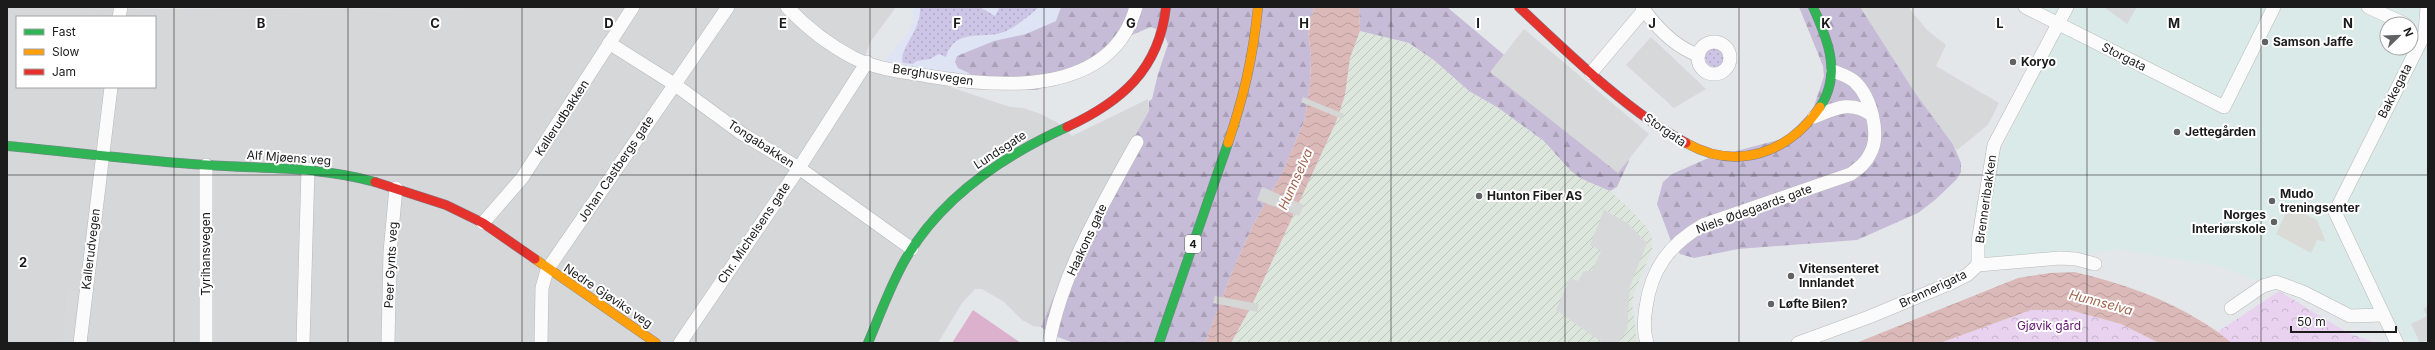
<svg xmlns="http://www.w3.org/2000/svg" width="2435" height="350" font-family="Inter,sans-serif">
<defs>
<pattern id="industrial-furrows" width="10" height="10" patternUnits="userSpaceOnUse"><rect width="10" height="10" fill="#dce6dd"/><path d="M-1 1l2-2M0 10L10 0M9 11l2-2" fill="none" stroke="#bcc5bd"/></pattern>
<pattern id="grass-dots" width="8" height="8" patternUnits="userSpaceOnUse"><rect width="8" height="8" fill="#cdc5e6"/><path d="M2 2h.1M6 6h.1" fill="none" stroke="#afa9c5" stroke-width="1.8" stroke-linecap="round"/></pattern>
<pattern id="forest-firs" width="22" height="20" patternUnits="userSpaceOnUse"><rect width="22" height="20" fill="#c7bcd7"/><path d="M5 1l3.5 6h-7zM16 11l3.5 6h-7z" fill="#aaa1b8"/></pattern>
<pattern id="park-crowns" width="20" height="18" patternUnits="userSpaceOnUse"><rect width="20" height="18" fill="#e8d2ef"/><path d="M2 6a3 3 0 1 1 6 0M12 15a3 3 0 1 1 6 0" fill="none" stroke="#c6b4cc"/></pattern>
<pattern id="water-waves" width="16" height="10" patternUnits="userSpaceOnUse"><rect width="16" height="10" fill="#dbb9b9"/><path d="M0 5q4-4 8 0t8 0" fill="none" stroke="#bb9e9e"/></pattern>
</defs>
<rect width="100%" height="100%" fill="#e4e7e9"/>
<path fill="#d5d7d8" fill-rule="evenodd" d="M 7,7 L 145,9 L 896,7 L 871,41 L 866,53 L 866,59 L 1010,107 L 1023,108 L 1041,114 L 1058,123 L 1072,136 L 1148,99 L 1149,111 L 1081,231 L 1041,327 L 1033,326 L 1022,320 L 1004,302 L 982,289 L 975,289 L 962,303 L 938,343 L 7,343 ZM 17,17 L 155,17 L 155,87 L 17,87 Z"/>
<path fill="#daeae8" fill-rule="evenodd" d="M 2034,7 L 2428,7 L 2428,343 L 2395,343 L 2377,320 L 2353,325 L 2287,291 L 2218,266 L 2115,249 L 1985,270 L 1973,207 L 2065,21 ZM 2387,24 L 2411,24 L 2411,48 L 2387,48 Z"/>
<path fill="url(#industrial-furrows)" d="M 1360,31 L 1408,43 L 1435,61 L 1469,91 L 1497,107 L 1544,141 L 1570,170 L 1610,191 L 1633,212 L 1647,228 L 1652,239 L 1652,249 L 1634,293 L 1632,303 L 1637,343 L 1231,343 L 1252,305 L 1336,122 L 1345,95 L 1350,58 Z"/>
<path fill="#dee4f3" d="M 913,7 L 1136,7 L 1014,83 L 881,66 L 909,31 L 913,21 Z"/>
<g fill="url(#grass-dots)">
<path d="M 920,7 L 980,7 L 995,16 L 1000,7 L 1039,7 C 1029,16 1016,27 1004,32 C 982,40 955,27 946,57 L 939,54 L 930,59 L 917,61 L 913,64 L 903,63 C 898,49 922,31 920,7 Z"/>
<circle cx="1715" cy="57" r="10"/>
</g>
<g fill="url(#forest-firs)">
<path d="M 1061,7 L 1314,7 L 1308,31 L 1311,58 L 1310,83 L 1305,119 L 1282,174 L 1253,225 L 1232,272 L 1205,343 L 1074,343 L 1052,335 L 1041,327 L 1081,231 L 1149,111 L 1149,101 L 1152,99 L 1158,74 L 1168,44 L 1163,32 L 1151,27 L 1127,37 L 1079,71 L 1037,90 L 1024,90 L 981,79 L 958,68 L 955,62 L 957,56 L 994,41 L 1026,34 L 1056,21 Z"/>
<path d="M 1359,7 L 1447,7 L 1540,85 L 1623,142 L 1629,161 L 1617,187 L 1610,191 L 1580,178 L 1570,170 L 1544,141 L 1497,107 L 1469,91 L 1435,61 L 1409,43 L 1360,31 Z"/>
<path d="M 1799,7 L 1872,7 L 1938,108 L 1961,163 L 1961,172 L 1956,180 L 1935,200 L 1918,213 L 1857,240 L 1738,249 L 1694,258 L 1680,254 L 1671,241 L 1657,204 L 1663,182 L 1672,174 L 1706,159 L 1786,138 L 1813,109 L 1824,76 L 1823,66 Z"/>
</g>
<g fill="url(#park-crowns)">
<path d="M 2279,291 L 2348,333 L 2376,343 L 2224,343 L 2216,333 Z"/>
<path d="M 2031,310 L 2070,310 L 2121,324 L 2159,343 L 1940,343 Z"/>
</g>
<path fill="#dcb1ce" d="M 973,310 L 1021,343 L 952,343 Z"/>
<g fill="#d7d8d9">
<path d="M 1860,7 L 1908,7 L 1927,30 L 1946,45 L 1936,66 L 1999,103 L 1988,125 L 1957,150 L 1915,93 Z"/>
<path d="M 2104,7 L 2137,7 L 2127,24 Z"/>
<path d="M 1524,29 L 1649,134 L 1618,173 L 1490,72 Z"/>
<path d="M 1651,37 L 1706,89 L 1674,108 L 1626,65 Z"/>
<path d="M 1604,210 L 1627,223 L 1647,243 L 1630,286 L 1627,330 L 1618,343 L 1602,342 L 1556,310 L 1570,278 L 1578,281 L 1584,271 L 1592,271 L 1601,251 L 1590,245 Z"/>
<path d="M 67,289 L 77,291 L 74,343 L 62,343 Z"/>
<path d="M 2428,306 L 2428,340 L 2420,343 L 2411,324 L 2427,316 L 2423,309 Z"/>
</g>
<path fill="#dadbd7" d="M 2289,206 L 2317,220 L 2326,242 L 2317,240 L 2311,253 L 2276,234 Z"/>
<g fill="url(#water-waves)">
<path d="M 1314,7 L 1359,7 L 1360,31 L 1350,58 L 1345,95 L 1336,122 L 1252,305 L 1231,343 L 1205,343 L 1232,272 L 1253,225 L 1282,174 L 1305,119 L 1310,83 L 1311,58 L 1308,31 Z"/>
<path d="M 2074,272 C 2131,285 2187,306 2232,343 L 2159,343 L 2121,324 L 2070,310 L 2031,310 L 1940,343 L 1856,343 L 2018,278 L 2050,273 Z"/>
</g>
<g fill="#d5d6d6">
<path d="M 1303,97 L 1344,114 L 1342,119 L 1301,102 Z"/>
<path d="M 1262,187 L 1304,205 L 1299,216 L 1257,200 Z"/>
<path d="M 1215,296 L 1259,304 L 1257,312 L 1213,303 Z"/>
</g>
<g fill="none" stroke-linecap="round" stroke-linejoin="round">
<g stroke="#b7b8b9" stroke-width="14">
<g id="street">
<path d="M 787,7 C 806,27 829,45 854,58 C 876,69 904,72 928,76 C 1000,88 1111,97 1136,7"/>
<path d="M 2025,7 L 2224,107 L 2274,7"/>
<path d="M 2368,7 L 2405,24"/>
<path d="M 1644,10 C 1658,29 1675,47 1698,55"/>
<path d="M 119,17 L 121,7"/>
<circle cx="1714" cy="58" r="16"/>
<path d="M 609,43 L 674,84 L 741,133 L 799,168 L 912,249"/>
<path d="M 1591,73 L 1644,10 L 1642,7"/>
<path d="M 1814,117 C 1836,108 1851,100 1872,115"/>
<path d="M 206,165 L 206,343"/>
<path d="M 483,223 L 522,178 L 633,7"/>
<path d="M 1978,265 L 1978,242 L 1994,145 L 2067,7"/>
<path d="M 2231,308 L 2263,286 L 2276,282 L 2303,292 L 2350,316 L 2382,315"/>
<path d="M 80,343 L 111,87"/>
<path d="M 303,343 L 308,169"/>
<path d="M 388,343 L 390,252 L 396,188"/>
<path d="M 541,343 L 542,288 L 547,270 L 728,7"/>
<path d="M 680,343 L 799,168 L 867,62"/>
<path d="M 1049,343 C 1063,270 1102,206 1137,142"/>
<path d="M 1647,343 C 1643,331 1644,319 1646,307 C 1651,269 1670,244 1703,225 L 1851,174 C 1859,168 1866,163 1870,154 C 1881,135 1871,97 1855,82 C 1849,76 1841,74 1833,71"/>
<path d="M 1798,343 L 1869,317 L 1951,283 L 1967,275 L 1978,265 L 2060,258 L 2076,259 L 2095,264"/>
<path d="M 2397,343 L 2335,212 L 2425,33 L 2427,7"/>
</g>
</g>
<g stroke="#7e8192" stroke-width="10">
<g id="fast">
<path d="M 1813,7 C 1828,40 1842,74 1820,107"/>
<path d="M 7,146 C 73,152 140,161 206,165 C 265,169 317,166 375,182"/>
<path d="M 868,343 C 880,315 890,286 905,260 C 941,197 1003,156 1067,127"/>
<path d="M 1159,343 L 1228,143"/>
</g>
</g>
<g stroke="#7e8192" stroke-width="10">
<g id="slow">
<path d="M 1228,143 C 1244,96 1253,57 1258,7"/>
<path d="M 1686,143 C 1736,171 1788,154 1820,107"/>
<path d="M 535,259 L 656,343"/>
</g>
</g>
<g stroke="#7e8192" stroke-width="10">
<g id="jam">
<path d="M 1519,7 C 1567,52 1628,112 1686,143"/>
<path d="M 1067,127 C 1121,102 1159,70 1166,7"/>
<path d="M 375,182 L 446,205 L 483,223 L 535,259"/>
</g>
</g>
<use href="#street" stroke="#fbfbfc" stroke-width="13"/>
<use href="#fast" stroke="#30b455" stroke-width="9"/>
<use href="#slow" stroke="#ff9f0a" stroke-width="9"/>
<use href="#jam" stroke="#e5322d" stroke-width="9"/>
</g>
<path fill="none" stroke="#1b1b1b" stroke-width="1" stroke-opacity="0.55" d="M 174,7 L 174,343M 348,7 L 348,343M 522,7 L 522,343M 696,7 L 696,343M 870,7 L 870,343M 1044,7 L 1044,343M 1218,7 L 1218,343M 1391,7 L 1391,343M 1565,7 L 1565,343M 1739,7 L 1739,343M 1913,7 L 1913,343M 2087,7 L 2087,343M 2261,7 L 2261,343M 7,175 L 2428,175"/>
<g fill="#616263" stroke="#fff" stroke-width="1.5">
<circle cx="2265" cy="42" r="4"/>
<circle cx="2013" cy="62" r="4"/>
<circle cx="2177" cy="132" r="4"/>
<circle cx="1479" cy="196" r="4"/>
<circle cx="2272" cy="201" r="4"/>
<circle cx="2274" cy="222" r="4"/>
<circle cx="1791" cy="276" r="4"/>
<circle cx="1771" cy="304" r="4"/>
</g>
<g text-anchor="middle" stroke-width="4" stroke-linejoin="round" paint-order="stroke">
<rect fill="#fff" stroke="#5f5f5f" stroke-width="1" x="1185" y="235" width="16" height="18" rx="3"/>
<g font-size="11" font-weight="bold" fill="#1b1b1b">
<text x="1193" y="248">4</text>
</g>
<g font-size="12" font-weight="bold" fill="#1b1b1b" stroke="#fff" text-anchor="start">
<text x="2273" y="46">Samson Jaffe</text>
<text x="2021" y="66">Koryo</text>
<text x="2185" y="136">Jettegården</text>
<text x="2280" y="198">Mudo<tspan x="2280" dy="14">treningsenter</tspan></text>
<text x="1487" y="200">Hunton Fiber AS</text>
<text x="2266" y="219" text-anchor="end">Norges<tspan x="2266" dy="14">Interiørskole</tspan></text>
<text x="1799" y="273">Vitensenteret<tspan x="1799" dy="14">Innlandet</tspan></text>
<text x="1779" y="308">Løfte Bilen?</text>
</g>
<g font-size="12" fill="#1b1b1b" stroke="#fff">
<text transform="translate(2124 57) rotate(27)" y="4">Storgata</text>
<text transform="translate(933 75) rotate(9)" y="4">Berghusvegen</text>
<text transform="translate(2395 91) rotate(-63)" y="4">Bakkegata</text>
<text transform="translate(562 118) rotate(-57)" y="4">Kallerudbakken</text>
<text transform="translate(1665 130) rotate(35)" y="4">Storgata</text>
<text transform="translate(761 144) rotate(33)" y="4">Tongabakken</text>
<text transform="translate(1000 150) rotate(-33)" y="4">Lundsgate</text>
<text transform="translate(289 158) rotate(4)" y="4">Alf Mjøens veg</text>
<text transform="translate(616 169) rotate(-56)" y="4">Johan Castbergs gate</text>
<text transform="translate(1986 199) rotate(-82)" y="4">Brenneribakken</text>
<text transform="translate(1754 209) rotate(-20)" y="4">Niels Ødegaards gate</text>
<text transform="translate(754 233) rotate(-56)" y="4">Chr. Michelsens gate</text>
<text transform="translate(1087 240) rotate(-65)" y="4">Haakons gate</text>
<text transform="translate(91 249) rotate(-83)" y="4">Kallerudvegen</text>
<text transform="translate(206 254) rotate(-90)" y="4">Tyrihansvegen</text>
<text transform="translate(391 265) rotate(-87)" y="4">Peer Gynts veg</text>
<text transform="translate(1933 289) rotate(-25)" y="4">Brennerigata</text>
<text transform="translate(608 296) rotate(34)" y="4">Nedre Gjøviks veg</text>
</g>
<g font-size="12" fill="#62136f" stroke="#fff">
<text x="2049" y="330">Gjøvik gård</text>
</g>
<g font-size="13" font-style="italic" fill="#a26650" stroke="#fff">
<text transform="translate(1295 179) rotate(-66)" y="5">Hunnselva</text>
<text transform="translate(2101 302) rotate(15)" y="5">Hunnselva</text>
</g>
</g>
<g font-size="13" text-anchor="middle" font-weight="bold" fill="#1b1b1b" stroke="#fff" stroke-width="4" stroke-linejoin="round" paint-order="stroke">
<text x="261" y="28">B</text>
<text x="435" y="28">C</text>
<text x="609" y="28">D</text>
<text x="783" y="28">E</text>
<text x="957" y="28">F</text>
<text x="1131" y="28">G</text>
<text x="1304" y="28">H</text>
<text x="1478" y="28">I</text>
<text x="1652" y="28">J</text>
<text x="1826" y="28">K</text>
<text x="2000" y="28">L</text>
<text x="2174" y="28">M</text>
<text x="2348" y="28">N</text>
<text x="23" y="267">2</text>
</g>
<rect width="2435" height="350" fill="none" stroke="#1b1b1b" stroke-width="16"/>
<rect x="16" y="16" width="140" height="72" fill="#ffffff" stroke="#a4a4a4"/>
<rect x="24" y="29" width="20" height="6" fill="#30b455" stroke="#a4a4a4"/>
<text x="52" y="36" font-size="12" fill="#1b1b1b">Fast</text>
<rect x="24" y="49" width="20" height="6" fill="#ff9f0a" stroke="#a4a4a4"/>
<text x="52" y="56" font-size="12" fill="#1b1b1b">Slow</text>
<rect x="24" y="69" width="20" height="6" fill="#e5322d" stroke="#a4a4a4"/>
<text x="52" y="76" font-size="12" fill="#1b1b1b">Jam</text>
<g transform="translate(2399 36) rotate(67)"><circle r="19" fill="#ffffff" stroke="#a4a4a4"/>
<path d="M0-3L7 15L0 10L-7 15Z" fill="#616263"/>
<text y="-6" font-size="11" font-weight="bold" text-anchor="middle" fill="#1b1b1b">N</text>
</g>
<path d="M2291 326v6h105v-6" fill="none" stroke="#1b1b1b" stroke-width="2"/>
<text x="2297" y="326" font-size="12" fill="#1b1b1b" stroke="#ffffff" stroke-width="3" paint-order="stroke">50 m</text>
</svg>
